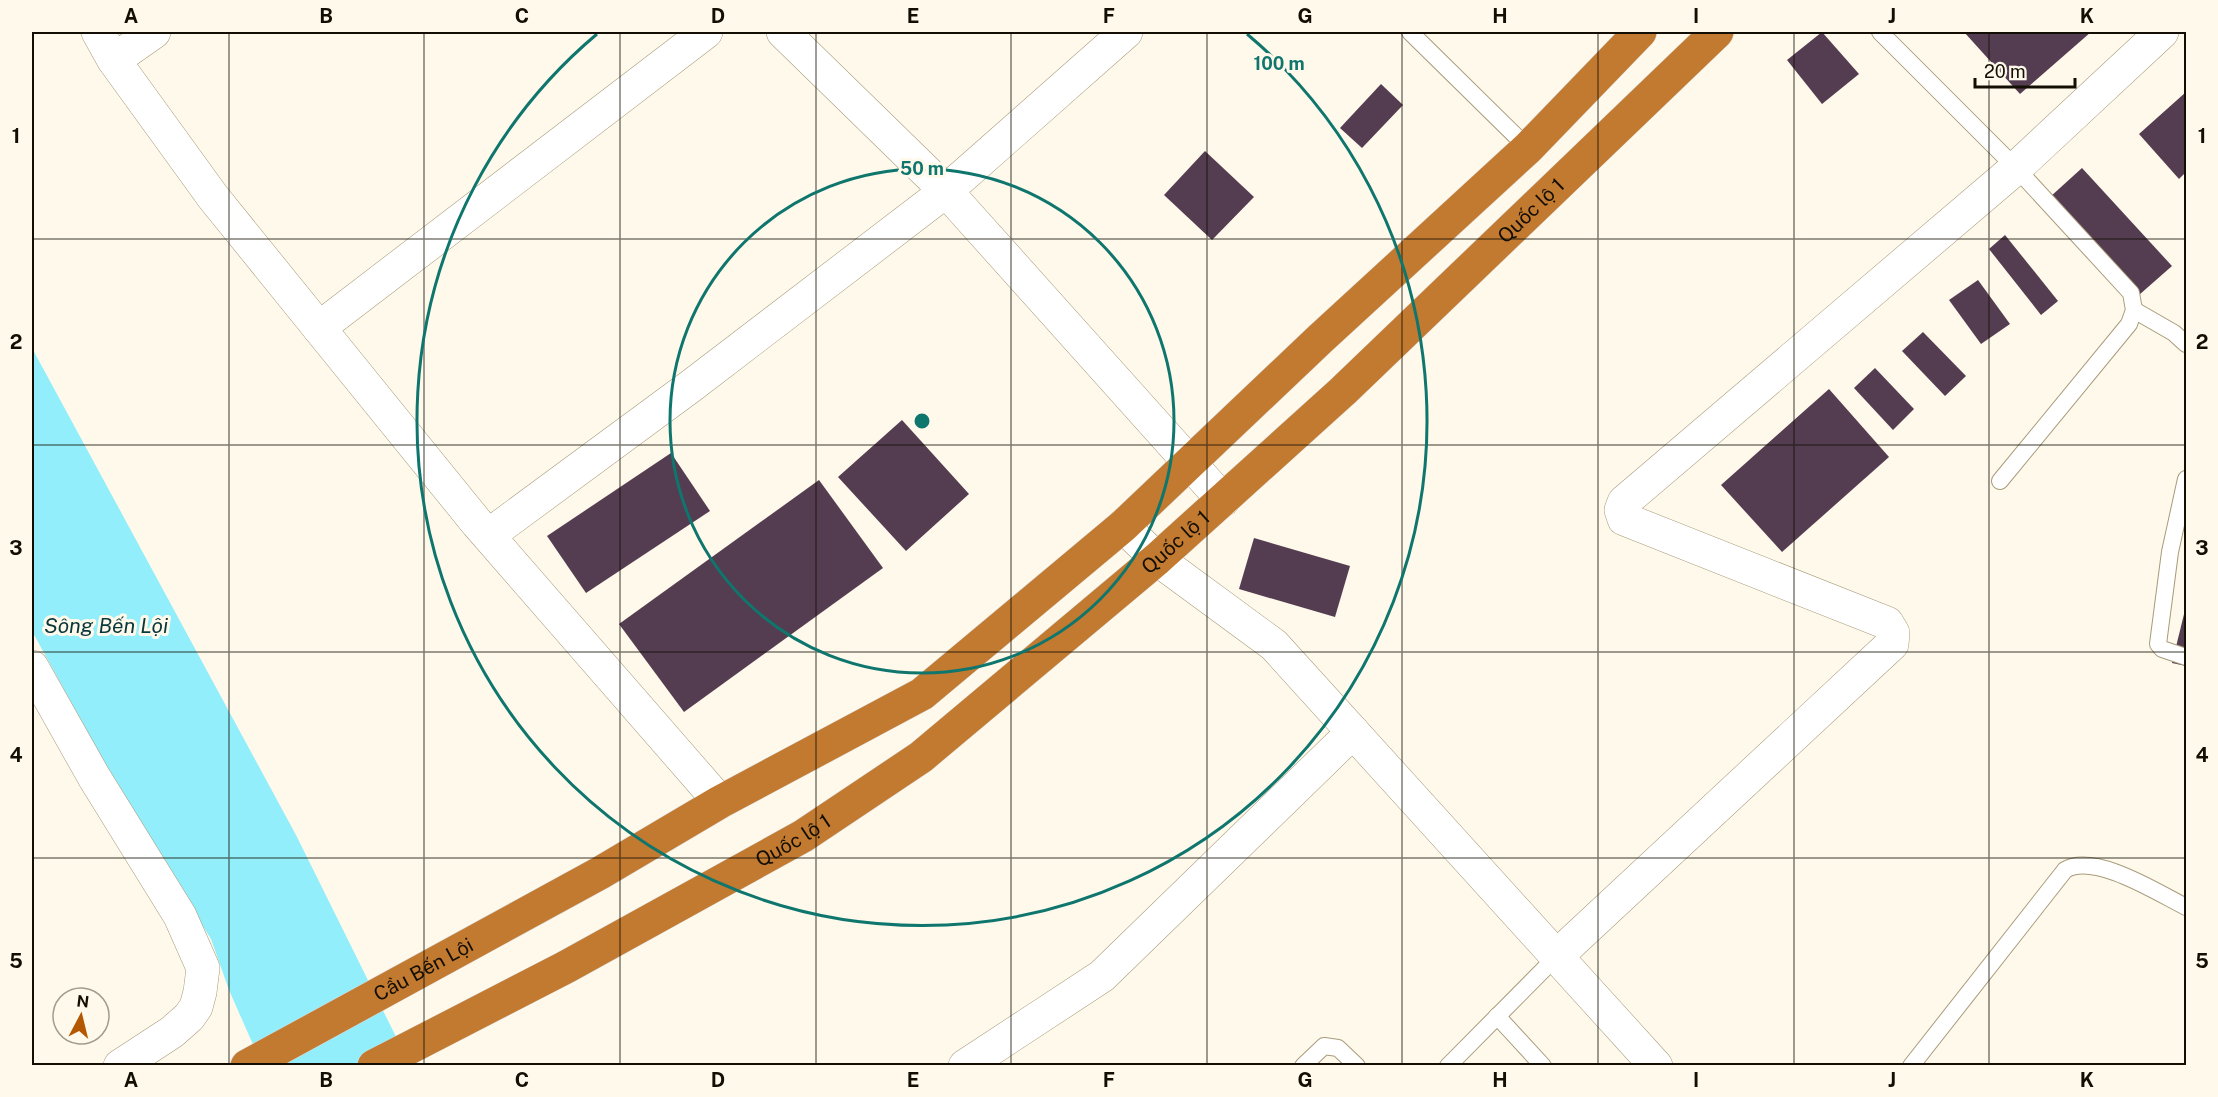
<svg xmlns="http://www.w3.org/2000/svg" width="2218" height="1097" font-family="'Public Sans',sans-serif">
<rect width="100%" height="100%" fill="#fef9eb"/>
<path fill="#91eefa" d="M 32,348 L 296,835 L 410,1065 L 262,1065 L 229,990 L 211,939 L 134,817 L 32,631 Z"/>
<g fill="#543c51">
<path d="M 1822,32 L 1859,74 L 1822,104 L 1787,60 Z"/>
<path d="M 1964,32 L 2091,32 L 2020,94 Z"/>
<path d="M 1381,84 L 1403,105 L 1362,148 L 1340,128 Z"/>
<path d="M 2186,92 L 2186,172 L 2179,179 L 2139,134 Z"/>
<path d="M 1205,151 L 1254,197 L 1212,240 L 1164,195 Z"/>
<path d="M 2082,168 L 2172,266 L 2139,295 L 2050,197 Z"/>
<path d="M 2005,235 L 2058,301 L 2041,315 L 1989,249 Z"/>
<path d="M 1978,280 L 2010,324 L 1981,344 L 1949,300 Z"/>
<path d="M 1923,332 L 1966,376 L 1945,396 L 1902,351 Z"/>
<path d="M 1875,368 L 1914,409 L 1893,430 L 1854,388 Z"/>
<path d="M 1829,389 L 1889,457 L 1782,552 L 1721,485 Z"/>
<path d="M 902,420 L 969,494 L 906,551 L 838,477 Z"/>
<path d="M 671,453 L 710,511 L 586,593 L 547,536 Z"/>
<path d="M 819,480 L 883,568 L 684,712 L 619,624 Z"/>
<path d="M 1254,538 L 1350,566 L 1335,617 L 1239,589 Z"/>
<path d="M 2186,606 L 2186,666 L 2172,663 Z"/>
</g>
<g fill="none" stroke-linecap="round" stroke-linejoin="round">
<g stroke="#a89b7a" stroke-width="18">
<g id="lane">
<path d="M 1410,32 L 1528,148"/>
<path d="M 1880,32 L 2016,168 L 2131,293 L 2134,310 L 2129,324 L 2000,481"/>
<path d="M 2134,310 L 2174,333 L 2186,344"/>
<path d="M 2186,479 L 2170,552 L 2158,644 L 2162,649 L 2186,657"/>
<path d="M 1497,1016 L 1543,1066"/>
<path d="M 1303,1066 L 1324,1046 L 1338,1048 L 1357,1066"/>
<path d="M 1448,1066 L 1558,955"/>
<path d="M 1911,1066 L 2065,870 C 2094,852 2158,893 2186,907"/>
</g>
</g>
<g stroke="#a89b7a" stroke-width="34">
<g id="street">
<path d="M 98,32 L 113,59 L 213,197 L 319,328 L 477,523 L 720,802"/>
<path d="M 783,32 L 946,191 L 1223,500"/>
<path d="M 114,60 L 154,32"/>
<path d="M 319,328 L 706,32"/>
<path d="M 1123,526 L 1157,559 L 1274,645 L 1656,1066"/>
<path d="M 489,535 L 691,386 L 946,191 L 1126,32"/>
<path d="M 32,667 L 94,777 L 180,916 L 203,968 L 200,992 L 196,1007 L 189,1017 L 172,1032 L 120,1066"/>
<path d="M 1558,955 L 1892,644 L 1893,633 L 1887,623 L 1624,519 L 1621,510 L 1624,502 L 2016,168 L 2162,32"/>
<path d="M 965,1066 L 1102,976 L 1353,732"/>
</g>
</g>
<g stroke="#d9d8d7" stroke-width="34">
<g id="highway">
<path id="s1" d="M 247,1066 L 600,873 L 720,802 L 922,694 L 1123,526 L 1320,339 L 1528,148 L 1640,32"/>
<path id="s2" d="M 374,1066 L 566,967 L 803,836 L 921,757 L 1157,559 L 1343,391 L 1717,32"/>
</g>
</g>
<use href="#lane" stroke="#fff" stroke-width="16"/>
<use href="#street" stroke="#fff" stroke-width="33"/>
<use href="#highway" stroke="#c27930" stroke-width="33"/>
</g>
<path fill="none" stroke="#120e03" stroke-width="1.5" stroke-opacity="0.55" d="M 229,32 L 229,1066M 424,32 L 424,1066M 620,32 L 620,1066M 816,32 L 816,1066M 1011,32 L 1011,1066M 1207,32 L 1207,1066M 1402,32 L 1402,1066M 1598,32 L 1598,1066M 1794,32 L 1794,1066M 1989,32 L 1989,1066M 32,239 L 2186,239M 32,445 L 2186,445M 32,652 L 2186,652M 32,858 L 2186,858"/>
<g fill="none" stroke="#0f766e" stroke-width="3">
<circle cx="922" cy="421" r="252"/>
<path d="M1247 34A505 505 0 1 1 597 34"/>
</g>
<g text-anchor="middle" stroke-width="6" stroke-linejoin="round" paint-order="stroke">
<g font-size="20" fill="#120e03" stroke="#fef9eb">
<text dy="7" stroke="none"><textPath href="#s2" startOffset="1448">Quốc lộ 1</textPath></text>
<text dy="7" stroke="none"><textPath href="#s2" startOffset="962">Quốc lộ 1</textPath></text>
<text dy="7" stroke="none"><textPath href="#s2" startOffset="476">Quốc lộ 1</textPath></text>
<text dy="7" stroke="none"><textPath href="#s1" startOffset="201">Cầu Bến Lội</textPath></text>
</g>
<g font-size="21" font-style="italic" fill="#08373c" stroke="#fef9eb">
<text x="106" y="633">Sông Bến Lội</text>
</g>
</g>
<circle cx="922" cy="421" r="9" fill="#0f766e" stroke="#fef9eb" stroke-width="3"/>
<g font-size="18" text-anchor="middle" font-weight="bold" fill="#0f766e" stroke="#fef9eb" stroke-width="6" stroke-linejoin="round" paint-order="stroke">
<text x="1279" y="70">100 m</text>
<text x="922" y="175">50 m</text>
</g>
<rect width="2218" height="1097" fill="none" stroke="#fef9eb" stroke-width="66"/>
<g transform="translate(81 1016) rotate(7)"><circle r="28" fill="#fef9eb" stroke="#a09b8e" stroke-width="1.5"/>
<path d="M0-4.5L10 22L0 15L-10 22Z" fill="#b45701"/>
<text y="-9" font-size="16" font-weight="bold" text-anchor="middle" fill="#120e03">N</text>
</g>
<path d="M1975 78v9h100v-9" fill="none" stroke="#120e03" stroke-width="3"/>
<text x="1984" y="78" font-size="18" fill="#120e03" stroke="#fef9eb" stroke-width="4.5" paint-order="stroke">20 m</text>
<rect x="33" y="33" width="2152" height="1031" fill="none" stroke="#120e03" stroke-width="2"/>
<g font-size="20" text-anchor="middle" font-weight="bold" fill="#120e03">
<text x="131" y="23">A</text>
<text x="326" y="23">B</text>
<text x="522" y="23">C</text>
<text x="718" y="23">D</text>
<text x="913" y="23">E</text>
<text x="1109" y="23">F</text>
<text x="1305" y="23">G</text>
<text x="1500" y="23">H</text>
<text x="1696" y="23">I</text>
<text x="1892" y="23">J</text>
<text x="2087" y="23">K</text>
<text x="16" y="143">1</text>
<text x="2202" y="143">1</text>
<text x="16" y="349">2</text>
<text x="2202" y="349">2</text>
<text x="16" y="555">3</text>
<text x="2202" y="555">3</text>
<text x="16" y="762">4</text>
<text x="2202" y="762">4</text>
<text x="16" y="968">5</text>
<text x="2202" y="968">5</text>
<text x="131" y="1087">A</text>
<text x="326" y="1087">B</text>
<text x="522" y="1087">C</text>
<text x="718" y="1087">D</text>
<text x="913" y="1087">E</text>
<text x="1109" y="1087">F</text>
<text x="1305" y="1087">G</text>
<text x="1500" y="1087">H</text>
<text x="1696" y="1087">I</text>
<text x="1892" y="1087">J</text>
<text x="2087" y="1087">K</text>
</g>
</svg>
